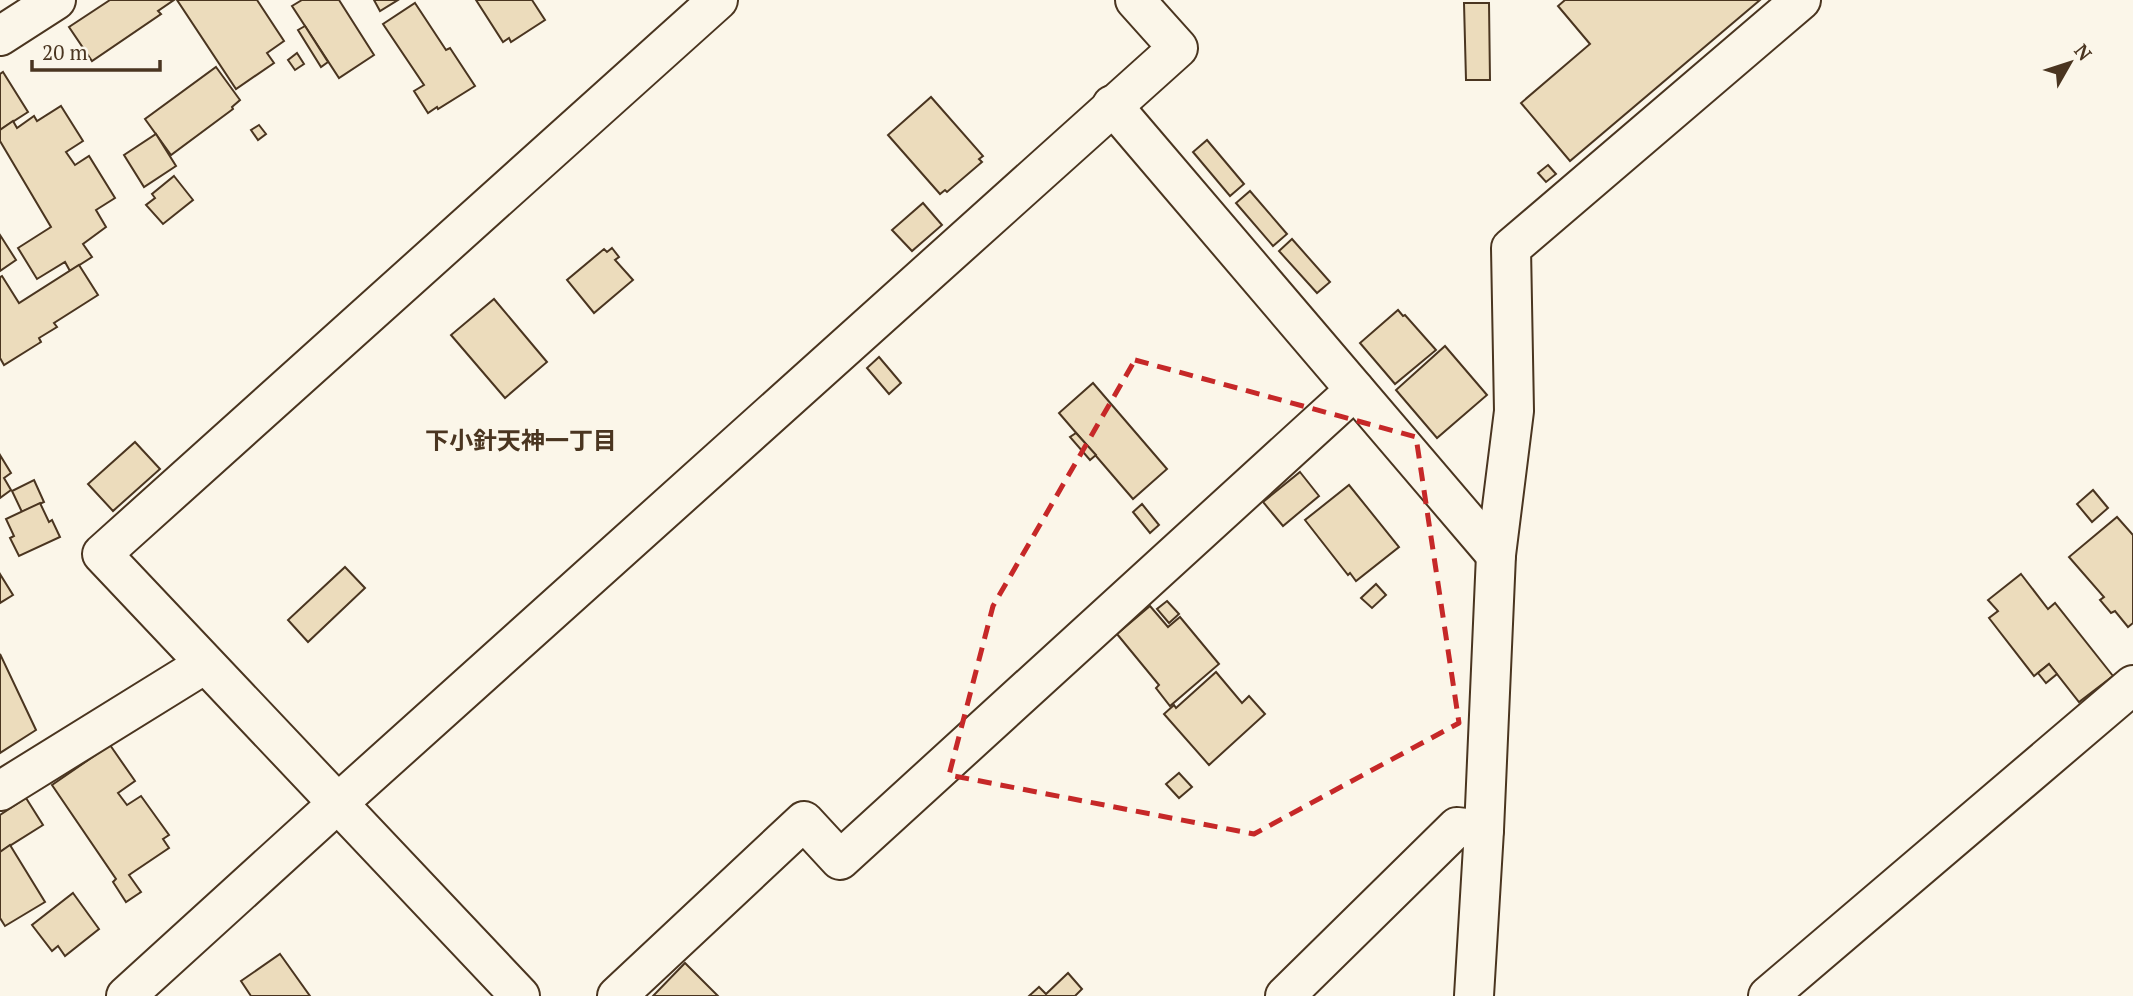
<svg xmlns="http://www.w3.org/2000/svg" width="2133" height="996" font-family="'PT Serif','Noto Sans JP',serif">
<rect width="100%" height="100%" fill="#fbf6e9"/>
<g fill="#ecdcbc" stroke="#4a3520" stroke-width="2">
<path d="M 110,0 L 174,0 L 158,11 L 161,14 L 92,61 L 69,27 Z"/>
<path d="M 177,0 L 257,0 L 284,41 L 267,53 L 274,63 L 236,89 Z"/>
<path d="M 302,0 L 339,0 L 374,55 L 339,78 L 292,6 Z"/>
<path d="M 374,0 L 398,0 L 380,11 Z"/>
<path d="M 476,0 L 532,0 L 545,20 L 511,42 L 509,38 L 503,42 Z"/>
<path d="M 1565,0 L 1760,0 L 1570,161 L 1521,103 L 1590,44 L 1558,6 Z"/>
<path d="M 415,3 L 446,50 L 450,48 L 475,86 L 438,109 L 437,107 L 428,113 L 414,91 L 424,85 L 383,24 Z"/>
<path d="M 1464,3 L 1489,3 L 1490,80 L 1466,80 Z"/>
<path d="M 305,26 L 328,62 L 321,67 L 298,30 Z"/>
<path d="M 297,53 L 304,64 L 295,70 L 288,60 Z"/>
<path d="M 216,67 L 240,100 L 232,107 L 233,109 L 171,155 L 145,119 Z"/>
<path d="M 3,72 L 28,112 L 0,130 L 0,74 Z"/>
<path d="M 931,97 L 983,156 L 979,159 L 982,162 L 947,192 L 945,190 L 940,194 L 888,135 Z"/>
<path d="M 61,106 L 83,141 L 66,152 L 75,165 L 89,156 L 115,198 L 96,210 L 106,227 L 83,244 L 92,257 L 70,271 L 65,262 L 37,279 L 18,248 L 51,227 L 0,141 L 0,130 L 13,121 L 17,128 L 34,116 L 37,121 Z"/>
<path d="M 259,125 L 266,134 L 258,140 L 251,130 Z"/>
<path d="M 156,134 L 176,166 L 144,187 L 124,155 Z"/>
<path d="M 1207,140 L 1244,184 L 1230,196 L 1193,152 Z"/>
<path d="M 1548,165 L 1556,174 L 1546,182 L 1538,173 Z"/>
<path d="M 174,176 L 193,200 L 163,224 L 146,205 L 155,198 L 152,194 Z"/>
<path d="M 1250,191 L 1287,234 L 1273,246 L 1236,203 Z"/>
<path d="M 923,203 L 942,225 L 912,251 L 892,230 Z"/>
<path d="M 0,235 L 16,260 L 0,271 Z"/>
<path d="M 1292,239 L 1330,282 L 1317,293 L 1279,251 Z"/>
<path d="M 612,248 L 619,257 L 615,260 L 633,280 L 594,313 L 567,280 L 604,249 L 607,252 Z"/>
<path d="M 79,265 L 98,295 L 54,323 L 57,327 L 39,338 L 41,342 L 4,365 L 0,358 L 0,277 L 2,276 L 19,303 Z"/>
<path d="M 494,299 L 547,362 L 505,398 L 451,335 Z"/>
<path d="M 1398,310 L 1403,316 L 1405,315 L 1436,350 L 1395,384 L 1360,343 Z"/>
<path d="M 1445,346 L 1487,395 L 1437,438 L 1396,390 Z"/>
<path d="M 879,357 L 901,383 L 889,394 L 867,368 Z"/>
<path d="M 1093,383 L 1167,469 L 1133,499 L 1059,413 Z"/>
<path d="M 1076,433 L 1096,455 L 1090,460 L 1070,437 Z"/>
<path d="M 135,442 L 160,469 L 113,511 L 88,484 Z"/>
<path d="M 0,455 L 11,473 L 4,478 L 11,490 L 0,498 Z"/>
<path d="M 1300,472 L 1319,496 L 1283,526 L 1263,502 Z"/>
<path d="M 34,480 L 44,502 L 22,512 L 12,491 Z"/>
<path d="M 1349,485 L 1399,547 L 1356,581 L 1350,573 L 1348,575 L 1305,520 Z"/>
<path d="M 2093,490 L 2108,508 L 2092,522 L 2077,504 Z"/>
<path d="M 40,503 L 49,522 L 52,520 L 60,537 L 19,556 L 10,538 L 14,536 L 6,519 Z"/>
<path d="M 1142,504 L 1159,525 L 1150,533 L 1133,512 Z"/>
<path d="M 2117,517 L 2133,535 L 2133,623 L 2128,627 L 2115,611 L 2111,613 L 2100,600 L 2104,597 L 2069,557 Z"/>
<path d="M 345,567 L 365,588 L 308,642 L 288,620 Z"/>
<path d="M 0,574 L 13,595 L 0,603 Z"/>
<path d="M 2021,574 L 2048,609 L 2055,603 L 2113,676 L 2079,702 L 2049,664 L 2034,676 L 1989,618 L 1998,611 L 1988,600 Z"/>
<path d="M 1376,584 L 1386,595 L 1372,608 L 1361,598 Z"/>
<path d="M 1167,601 L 1179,614 L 1169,623 L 1157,609 Z"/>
<path d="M 1150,606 L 1168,627 L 1180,617 L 1219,664 L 1170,706 L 1156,688 L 1159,685 L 1117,634 Z"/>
<path d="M 0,654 L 36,730 L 0,753 Z"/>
<path d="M 2049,664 L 2057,674 L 2046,683 L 2038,673 Z"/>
<path d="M 1216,672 L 1242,703 L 1249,696 L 1265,714 L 1209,765 L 1164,714 L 1174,705 L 1176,708 Z"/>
<path d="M 110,745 L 135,781 L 118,793 L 127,805 L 141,796 L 169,835 L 163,839 L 169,848 L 129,875 L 141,892 L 126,902 L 113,882 L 116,879 L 52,785 Z"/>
<path d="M 1179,773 L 1192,787 L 1179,798 L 1166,784 Z"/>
<path d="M 26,798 L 43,825 L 0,852 L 0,815 Z"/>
<path d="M 10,845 L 45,902 L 5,926 L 0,918 L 0,852 Z"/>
<path d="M 73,893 L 99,929 L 65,956 L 58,946 L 52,951 L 32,925 Z"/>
<path d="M 280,954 L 310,996 L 251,996 L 241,981 Z"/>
<path d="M 685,963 L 718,996 L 653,996 Z"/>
<path d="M 1068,973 L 1082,989 L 1075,996 L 1029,996 L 1039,987 L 1046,994 Z"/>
</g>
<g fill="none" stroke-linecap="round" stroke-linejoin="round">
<g stroke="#4a3520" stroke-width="42">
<g id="street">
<path d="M 1112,105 L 1496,555"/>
<path d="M 0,791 L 205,664"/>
<path d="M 126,996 L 337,804 L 1178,48 L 1135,0"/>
<path d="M 520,996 L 102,554 L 718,0"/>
<path d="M 617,996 L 804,821 L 840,860 L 1355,390"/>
<path d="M 1285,996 L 1457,827 L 1484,830"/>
<path d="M 1474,996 L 1484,830 L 1496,555 L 1514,411 L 1511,248 L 1801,0"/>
<path d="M 1768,996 L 2133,685"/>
</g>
</g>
<g stroke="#4a3520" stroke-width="42">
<path id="secondary" d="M 0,36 L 56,0"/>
</g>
<use href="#street" stroke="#fbf6e9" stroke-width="38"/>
<use href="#secondary" stroke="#fbf6e9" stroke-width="38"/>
</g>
<path fill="none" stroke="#c62828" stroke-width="5" stroke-dasharray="14 9" stroke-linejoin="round" d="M 1135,360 L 1416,437 L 1459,723 L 1254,834 L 949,775 L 993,606 Z"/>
<g text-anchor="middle" stroke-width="5" stroke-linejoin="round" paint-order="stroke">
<g font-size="24" font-weight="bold" fill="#4a3520" stroke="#fbf6e9">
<text x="521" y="449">下小針天神一丁目</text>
</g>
</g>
<g transform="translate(2070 63) rotate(51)" stroke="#fbf6e9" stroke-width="5" paint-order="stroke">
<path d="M0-5L12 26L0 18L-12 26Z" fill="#4a3520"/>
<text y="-10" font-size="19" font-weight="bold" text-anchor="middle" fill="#4a3520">N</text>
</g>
<path d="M32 60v10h128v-10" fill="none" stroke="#4a3520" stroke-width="3.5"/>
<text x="42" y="60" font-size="21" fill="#4a3520" stroke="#fbf6e9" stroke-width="5" paint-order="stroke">20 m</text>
</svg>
